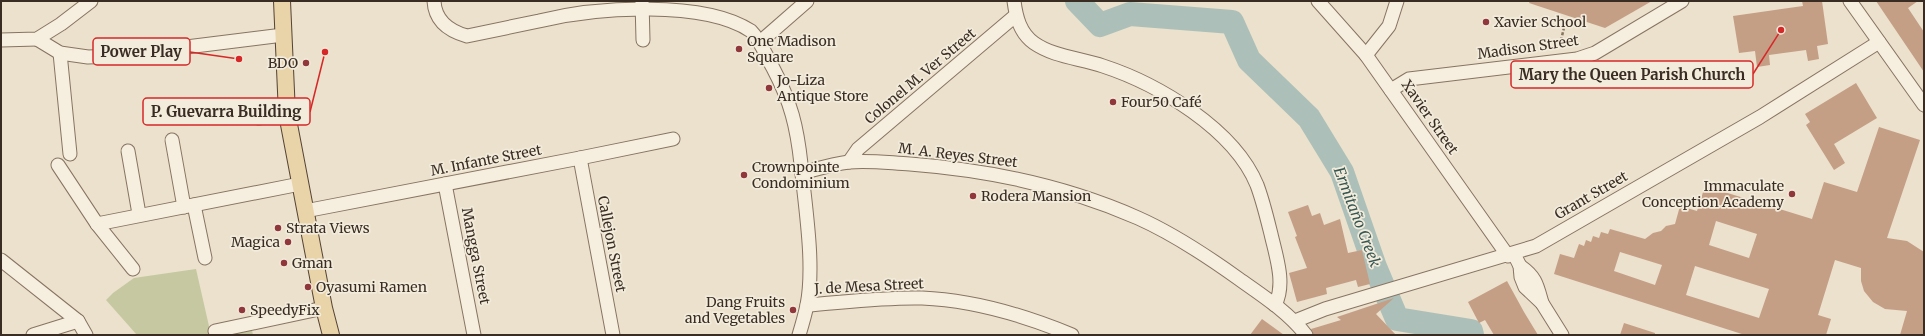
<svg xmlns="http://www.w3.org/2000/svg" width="1925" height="336" font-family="Merriweather,serif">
<rect width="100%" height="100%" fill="#ebe1cc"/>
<path fill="#c5c8a0" d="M 196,269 L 211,335 L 251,326 L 253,335 L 137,335 L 106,300 L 113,293 L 134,278 Z"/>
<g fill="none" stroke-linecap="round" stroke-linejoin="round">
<path stroke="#acc0b9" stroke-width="24" d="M 1077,1 L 1100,25 L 1130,14 L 1232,22 L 1249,60 L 1309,118 L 1342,172 L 1375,267 L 1397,319 L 1471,331 L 1472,335"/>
</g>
<g fill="#c59e86" fill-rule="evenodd">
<path d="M 1530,1 L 1652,1 L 1605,28 L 1529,3 Z"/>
<path d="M 1802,1 L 1822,1 L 1828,44 L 1817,46 L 1819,59 L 1808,61 L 1806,50 L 1769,55 L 1770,65 L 1757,67 L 1755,51 L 1739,53 L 1733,16 L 1803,6 Z"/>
<path d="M 1876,1 L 1918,1 L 1908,8 L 1924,32 L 1924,72 Z"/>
<path d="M 1856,83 L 1877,118 L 1834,144 L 1845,163 L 1834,170 L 1806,125 L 1810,122 L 1805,114 Z"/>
<path d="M 1879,127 L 1920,140 L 1887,238 L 1907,241 L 1924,252 L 1924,335 L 1900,335 L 1907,311 L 1885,309 L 1873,302 L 1864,291 L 1861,281 L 1861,268 L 1835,260 L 1818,315 L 1831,319 L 1826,335 L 1745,335 L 1554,274 L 1560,254 L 1574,258 L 1579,244 L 1584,246 L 1586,240 L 1591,242 L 1593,236 L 1599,238 L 1601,232 L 1608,234 L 1610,229 L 1645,239 L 1653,233 L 1661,231 L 1666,226 L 1675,224 L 1680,206 L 1697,211 L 1705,186 L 1812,219 L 1824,182 L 1857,192 ZM 1716,221 L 1757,234 L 1749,258 L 1709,245 ZM 1620,252 L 1662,265 L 1655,285 L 1614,271 ZM 1695,266 L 1769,289 L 1759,318 L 1686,295 Z"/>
<path d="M 1308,205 L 1312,216 L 1320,213 L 1324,225 L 1340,219 L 1348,253 L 1362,250 L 1370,284 L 1358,287 L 1356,280 L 1326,288 L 1327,294 L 1297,302 L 1289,273 L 1307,268 L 1295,237 L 1297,236 L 1288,212 Z"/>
<path d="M 1507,281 L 1524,312 L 1538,335 L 1494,335 L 1485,320 L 1479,323 L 1468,302 Z"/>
<path d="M 1394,298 L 1376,314 L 1396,335 L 1314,335 L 1311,329 L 1341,320 L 1337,317 Z"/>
<path d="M 1262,319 L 1284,335 L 1250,335 Z"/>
<path d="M 1624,323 L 1655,333 L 1655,335 L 1620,335 Z"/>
</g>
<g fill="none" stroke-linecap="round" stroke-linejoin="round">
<g stroke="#877461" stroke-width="15">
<g id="minor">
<path d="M 434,1 C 435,21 449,31 467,36 C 491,31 515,26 539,21 C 597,7 704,0 751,31 C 761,41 766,56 773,68 C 791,102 797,127 801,164 C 805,206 815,265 807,305 C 805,315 802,325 799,335"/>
<path d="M 642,1 L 643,40"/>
<path d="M 1014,1 C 1016,17 1020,33 1034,43 C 1054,57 1080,58 1103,66 C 1158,84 1234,129 1257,185 C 1263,201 1267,218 1271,234 C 1276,256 1286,284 1275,305"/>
<path d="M 1318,1 L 1366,55 L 1508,256"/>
<path d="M 1850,1 L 1924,105"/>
<path d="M 37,39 L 60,53 L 88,57 L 114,56 L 283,35"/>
<path d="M 1,40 L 37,39 L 61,24 L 91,1"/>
<path d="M 760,42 L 807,1"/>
<path d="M 60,53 L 70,154"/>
<path d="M 1366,55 L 1389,26 L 1397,1"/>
<path d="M 1391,90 L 1409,79 L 1577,59 L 1595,53 L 1682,1"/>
<path d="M 258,118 L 287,114"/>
<path d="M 172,140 L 184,207"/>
<path d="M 128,151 L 139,214"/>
<path d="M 580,158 L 613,335"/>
<path d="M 849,162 L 858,149 L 1015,16"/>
<path d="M 58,165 L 97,224 L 133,269"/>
<path d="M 802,173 C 817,169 833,164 849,162 C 869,160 890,163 910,164 C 988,170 1066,186 1138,218 C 1174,234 1207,256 1239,279 C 1263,296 1288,312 1306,335"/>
<path d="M 445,184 L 474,335"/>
<path d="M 194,205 L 205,258"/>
<path d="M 305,211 L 580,158 L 673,139"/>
<path d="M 97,224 L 300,184"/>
<path d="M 1514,254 L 1520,266 L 1521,277 L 1525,287 L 1542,303 L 1562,335"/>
<path d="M 1,260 L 78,321 L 86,335"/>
<path d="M 1520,266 C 1536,277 1537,285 1542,303"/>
<path d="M 807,305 C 846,302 884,297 922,298 C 973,300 1026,316 1072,335"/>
<path d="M 1295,321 L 1325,309 L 1536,246 L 1760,117 L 1879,42"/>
<path d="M 215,331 L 324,308"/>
<path d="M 33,335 L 78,321"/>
</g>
</g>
<g stroke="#554335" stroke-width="18">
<path id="major" d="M 282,1 L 287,114 L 324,308 L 331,335"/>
</g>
<path stroke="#877461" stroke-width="2.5" stroke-dasharray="3 2" stroke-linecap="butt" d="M 1560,45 L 1565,23"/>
<use href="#minor" stroke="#f6eedf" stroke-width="13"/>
<use href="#major" stroke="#e9d3a9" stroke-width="16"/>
</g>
<g fill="#8f373b" stroke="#f3ebdb" stroke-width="1.5">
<circle cx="1486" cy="22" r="4"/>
<circle cx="739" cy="49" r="4"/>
<circle cx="306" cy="63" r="4"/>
<circle cx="769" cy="88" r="4"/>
<circle cx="1113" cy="102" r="4"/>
<circle cx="744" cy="175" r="4"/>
<circle cx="1792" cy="194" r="4"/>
<circle cx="973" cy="196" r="4"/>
<circle cx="278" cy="228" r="4"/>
<circle cx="288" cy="242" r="4"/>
<circle cx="284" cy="263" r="4"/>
<circle cx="308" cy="287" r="4"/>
<circle cx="242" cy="310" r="4"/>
<circle cx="793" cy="310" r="4"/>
</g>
<g text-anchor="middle" stroke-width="3.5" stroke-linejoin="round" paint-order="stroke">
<g font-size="14" fill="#392d23" stroke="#f3ebdb" text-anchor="start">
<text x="1494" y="27">Xavier School</text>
<text x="747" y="46">One Madison<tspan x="747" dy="16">Square</tspan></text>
<text x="298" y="68" text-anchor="end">BDO</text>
<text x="777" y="85">Jo-Liza<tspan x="777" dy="16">Antique Store</tspan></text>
<text x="1121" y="107">Four50 Café</text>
<text x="752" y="172">Crownpointe<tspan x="752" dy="16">Condominium</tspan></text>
<text x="1784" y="191" text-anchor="end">Immaculate<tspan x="1784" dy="16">Conception Academy</tspan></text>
<text x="981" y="201">Rodera Mansion</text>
<text x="286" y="233">Strata Views</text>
<text x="280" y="247" text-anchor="end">Magica</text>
<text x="292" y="268">Gman</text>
<text x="316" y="292">Oyasumi Ramen</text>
<text x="785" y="307" text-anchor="end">Dang Fruits<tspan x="785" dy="16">and Vegetables</tspan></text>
<text x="250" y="315">SpeedyFix</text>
</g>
<g font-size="14" fill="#392d23" stroke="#f3ebdb">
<text transform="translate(1528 47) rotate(-8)" y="5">Madison Street</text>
<text transform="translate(920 76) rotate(-40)" y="5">Colonel M. Ver Street</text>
<text transform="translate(1430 117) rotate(55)" y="5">Xavier Street</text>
<text transform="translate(958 155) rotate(7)" y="5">M. A. Reyes Street</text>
<text transform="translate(486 160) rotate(-11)" y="5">M. Infante Street</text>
<text transform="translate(1591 195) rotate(-30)" y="5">Grant Street</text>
<text transform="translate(612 244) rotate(79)" y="5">Callejon Street</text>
<text transform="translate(476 256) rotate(79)" y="5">Mangga Street</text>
<text transform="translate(869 286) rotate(-3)" y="5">J. de Mesa Street</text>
</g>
<g font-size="15" font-style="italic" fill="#345753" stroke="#f3ebdb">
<text transform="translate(1357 217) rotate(69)" y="5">Ermitaño Creek</text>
</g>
</g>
<path fill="none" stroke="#d62828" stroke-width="1.5" d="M239 59L190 52M1781 30L1753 74M325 52L310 112"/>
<g fill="#d62828" stroke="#f3ebdb" stroke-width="1.5">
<circle cx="239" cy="59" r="4"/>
<circle cx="1781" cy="30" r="4"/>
<circle cx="325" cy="52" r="4"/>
</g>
<g fill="#f3ebdb" stroke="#d62828" stroke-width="1.5">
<rect x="93" y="38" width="97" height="27" rx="4"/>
<rect x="1511" y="61" width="242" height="27" rx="4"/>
<rect x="143" y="98" width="167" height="27" rx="4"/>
</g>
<g font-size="15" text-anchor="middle" font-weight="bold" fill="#392d23">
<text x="141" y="57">Power Play</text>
<text x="1632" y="80">Mary the Queen Parish Church</text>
<text x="226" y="117">P. Guevarra Building</text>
</g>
<rect width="1925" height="336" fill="none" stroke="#392d23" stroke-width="4"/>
</svg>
